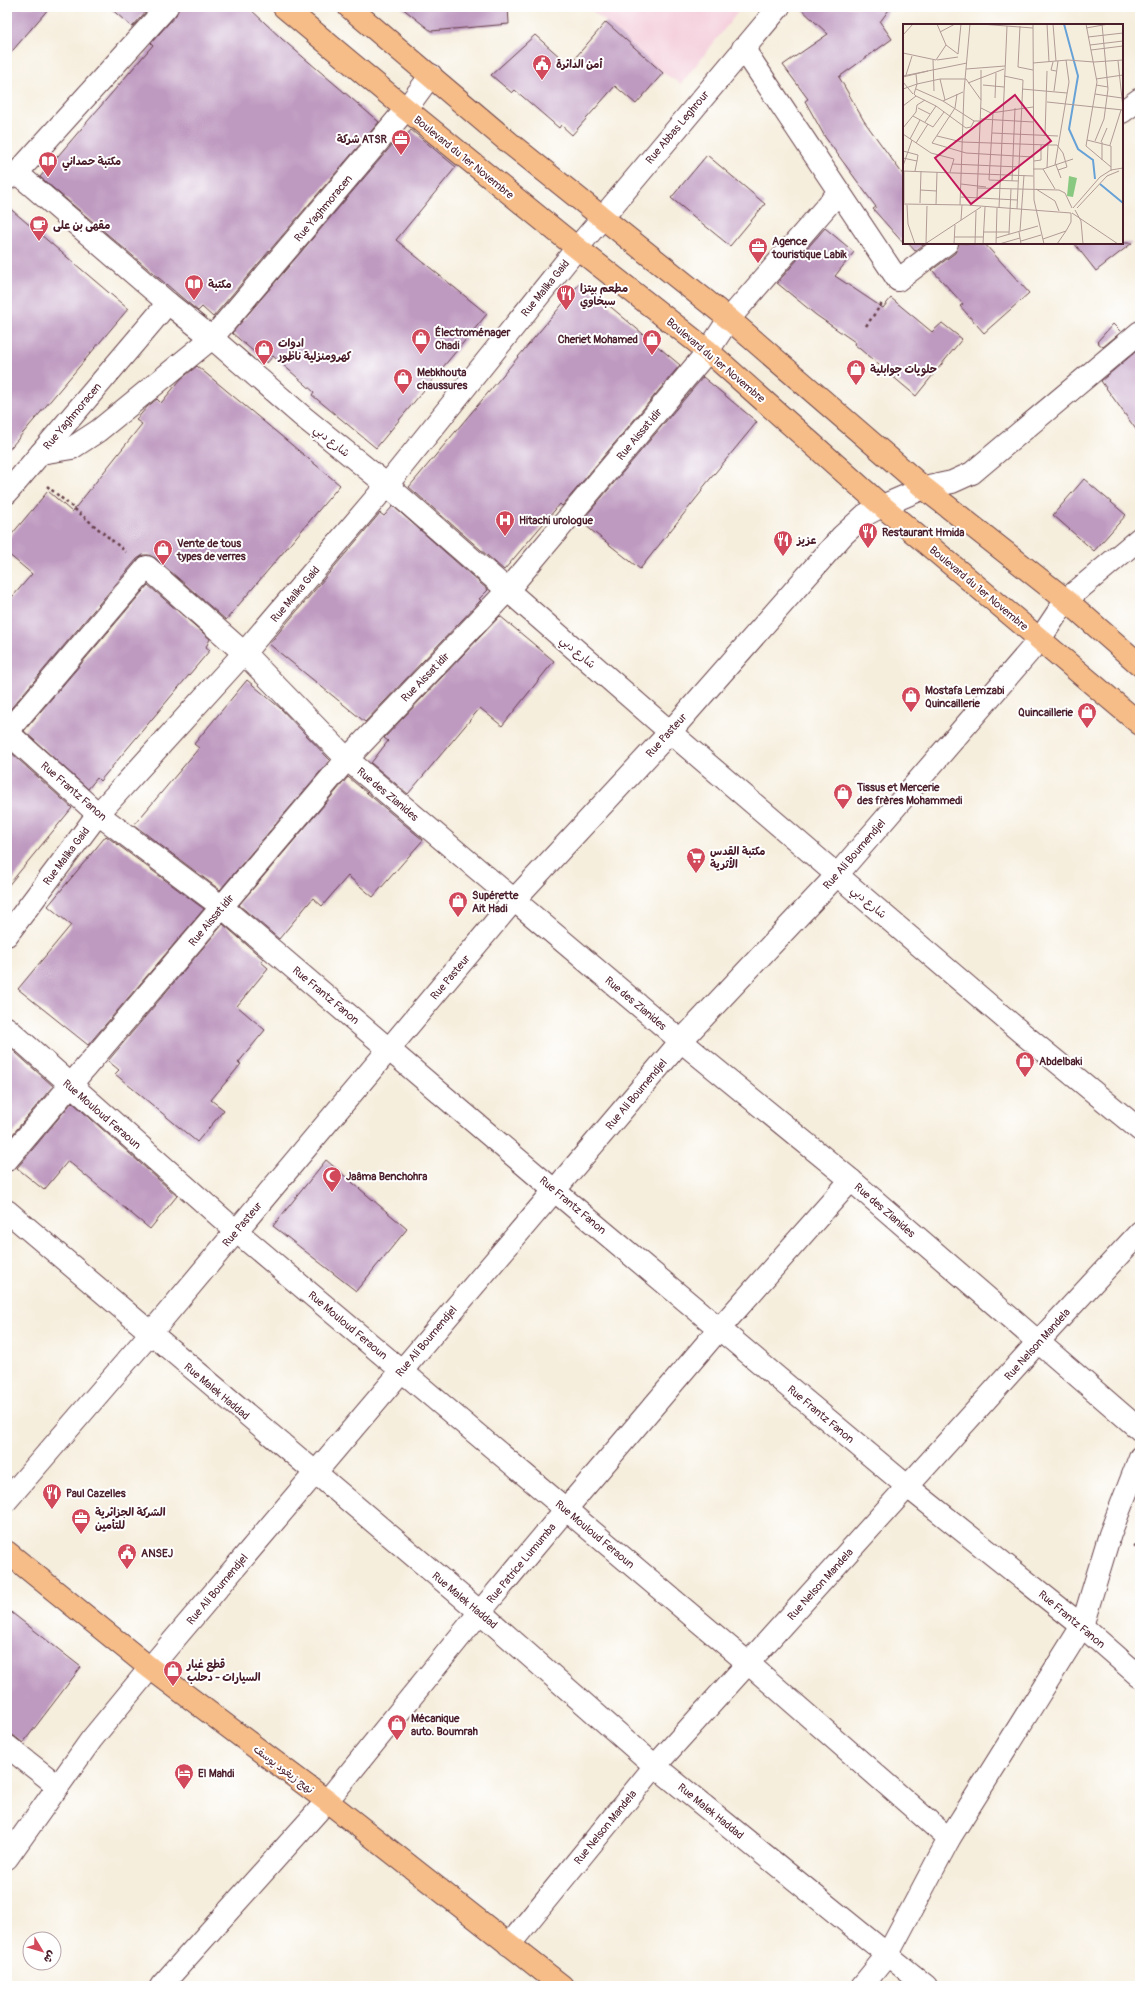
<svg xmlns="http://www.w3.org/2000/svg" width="1147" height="1993" font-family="Pangolin,'Playpen Sans Arabic',sans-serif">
<rect width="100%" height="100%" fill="#fff"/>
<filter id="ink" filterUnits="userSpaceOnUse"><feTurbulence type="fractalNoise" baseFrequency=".025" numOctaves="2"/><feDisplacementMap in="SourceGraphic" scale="8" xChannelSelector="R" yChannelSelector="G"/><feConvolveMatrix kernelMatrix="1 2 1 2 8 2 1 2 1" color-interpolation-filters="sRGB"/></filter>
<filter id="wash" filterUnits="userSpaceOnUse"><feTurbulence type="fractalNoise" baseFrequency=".012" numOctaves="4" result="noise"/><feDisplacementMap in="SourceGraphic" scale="16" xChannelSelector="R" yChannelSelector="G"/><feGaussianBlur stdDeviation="0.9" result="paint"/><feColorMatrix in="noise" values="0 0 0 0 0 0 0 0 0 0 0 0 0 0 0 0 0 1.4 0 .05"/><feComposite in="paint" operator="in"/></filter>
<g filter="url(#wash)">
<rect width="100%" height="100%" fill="#f6eedd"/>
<path fill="#f4cfdc" d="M 587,7 L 742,7 L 681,84 L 663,73 L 606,22 Z"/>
<g id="blocks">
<g fill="#be99c0">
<path d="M 7,7 L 50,7 L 7,57 Z"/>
<path d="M 109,7 L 150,7 L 132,27 Z"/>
<path d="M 179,7 L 248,7 L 282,39 L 379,122 L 213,317 L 202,307 L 198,311 L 186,301 L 40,177 L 153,45 L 151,43 L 176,15 Z"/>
<path d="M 401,7 L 508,7 L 509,24 L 431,31 Z"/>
<path d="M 799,7 L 891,7 L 880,22 L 892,39 L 839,77 L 864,121 L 904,176 L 904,244 L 873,209 L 876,207 L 825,137 L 805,101 L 808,99 L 783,65 L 828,34 Z"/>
<path d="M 606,22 L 663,73 L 636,104 L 615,86 L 572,135 L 561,125 L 559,128 L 515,90 L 512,93 L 491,75 L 535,35 L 569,65 Z"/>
<path d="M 411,130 L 456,167 L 396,240 L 487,314 L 376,448 L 312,395 L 314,392 L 273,356 L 267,363 L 232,333 L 398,138 L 402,141 Z"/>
<path d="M 707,155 L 765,204 L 730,246 L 671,198 Z"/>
<path d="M 7,206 L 128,309 L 7,452 Z"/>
<path d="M 825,228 L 854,252 L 835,276 L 883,308 L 891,298 L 932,332 L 942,323 L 962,339 L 916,396 L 854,344 L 855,342 L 816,315 L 777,283 Z"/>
<path d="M 908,243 L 926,243 L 915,251 Z"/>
<path d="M 959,243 L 984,243 L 1029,293 L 984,333 L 960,306 L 963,304 L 932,270 L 955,253 Z"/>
<path d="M 1074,243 L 1132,243 L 1096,271 Z"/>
<path d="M 581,282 L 680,365 L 562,506 L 560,504 L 504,570 L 409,487 Z"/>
<path d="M 1113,324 L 1121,332 L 1103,347 L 1097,342 Z"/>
<path d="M 1140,348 L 1140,435 L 1101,381 Z"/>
<path d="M 197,366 L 340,485 L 226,620 L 155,558 L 149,555 L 143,555 L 137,559 L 7,713 L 7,603 L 32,574 L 7,553 L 7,540 L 48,491 L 72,512 L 142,424 L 136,420 L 147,407 L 157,399 L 161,403 L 181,379 Z"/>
<path d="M 703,377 L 757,422 L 701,490 L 702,491 L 640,569 L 581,522 Z"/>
<path d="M 1084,479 L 1126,515 L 1094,551 L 1053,515 Z"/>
<path d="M 393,506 L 488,590 L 479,599 L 481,600 L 365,722 L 269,644 L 380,513 L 384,516 Z"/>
<path d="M 148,585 L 210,639 L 206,647 L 210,650 L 100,781 L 97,778 L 88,789 L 24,731 Z"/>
<path d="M 500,616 L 554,661 L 502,726 L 480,708 L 408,794 L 371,763 L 388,741 L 384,738 Z"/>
<path d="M 247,680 L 280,708 L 330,760 L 220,890 L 134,825 L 199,748 L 194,744 Z"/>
<path d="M 7,749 L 72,808 L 7,887 Z"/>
<path d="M 348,777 L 423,840 L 373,897 L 348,876 L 322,906 L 313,898 L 279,939 L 239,905 Z"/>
<path d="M 106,836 L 204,909 L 88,1045 L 18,989 L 71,925 L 48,906 Z"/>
<path d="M 223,924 L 263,959 L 261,962 L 268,968 L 237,1006 L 265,1030 L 238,1063 L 241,1064 L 211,1100 L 224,1110 L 197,1142 L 115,1074 L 119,1070 L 108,1061 Z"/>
<path d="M 7,1045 L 53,1086 L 7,1141 Z"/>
<path d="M 72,1102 L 177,1196 L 150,1229 L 68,1161 L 44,1190 L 17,1168 Z"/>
<path d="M 326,1160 L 407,1229 L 356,1291 L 273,1226 Z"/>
<path d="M 7,1609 L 81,1667 L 23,1743 L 14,1736 L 7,1734 Z"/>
</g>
</g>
</g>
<g filter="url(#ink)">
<use href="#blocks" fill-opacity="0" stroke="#643e46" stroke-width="1"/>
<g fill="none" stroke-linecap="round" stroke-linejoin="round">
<g stroke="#643e46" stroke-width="24">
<g id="minor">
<path d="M 743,48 L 898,280 L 947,243"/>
<path d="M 1122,112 L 1140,99"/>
<path d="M 17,173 L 168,303 L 212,338 L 302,416 L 387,485 L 670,732 L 1023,1034 L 1140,1130"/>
<path d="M 7,179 L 17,173 L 167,7"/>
<path d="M 41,453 L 72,448 L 98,431 L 212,338 L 406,109 L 431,75"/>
<path d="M 7,493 L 168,303"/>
<path d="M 7,732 L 147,567 L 244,653 L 347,759 L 681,1041 L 851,1180 L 1140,1430"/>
<path d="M 7,732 L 98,814 L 222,907 L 555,1191 L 908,1487 L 1082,1626 L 1140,1677"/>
<path d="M 7,935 L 98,814 L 244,653 L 387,485 L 577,248 L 779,7"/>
<path d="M 7,1028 L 236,1231 L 748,1663 L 949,1839"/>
<path d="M 7,1160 L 347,759 L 507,591 L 708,351 L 729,319 L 839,192"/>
<path d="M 7,1211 L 480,1612 L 655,1766 L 926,1986"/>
<path d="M 7,1500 L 150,1334 L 514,900 L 670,732 L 842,536 L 865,515 L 882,506 L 924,488 L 952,482 L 972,473 L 1140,332"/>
<path d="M 7,1746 L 58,1786"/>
<path d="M 7,1858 L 91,1740 L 150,1668 L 681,1041 L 837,875 L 1040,639 L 1066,600 L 1140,538"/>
<path d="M 509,1945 L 655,1766 L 1038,1342 L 1140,1232"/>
<path d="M 161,1986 L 327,1801 L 480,1612 L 566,1509 L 719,1329 L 851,1180"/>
<path d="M 862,1986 L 888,1954 L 949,1839 L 1082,1626 L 1110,1534 L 1140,1457"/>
</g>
</g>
<g stroke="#643e46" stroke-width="24">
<g id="major">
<path d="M 284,7 L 406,109 L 577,248 L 708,351 L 882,506 L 1140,724"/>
<path d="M 349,7 L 512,145 L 729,319 L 924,488 L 1066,600 L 1140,665"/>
<path d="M 7,1552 L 150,1668 L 327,1801 L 562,1986"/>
</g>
</g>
<g stroke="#643e46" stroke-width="2.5" stroke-dasharray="3 3" stroke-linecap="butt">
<path d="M 866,326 L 883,302"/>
<path d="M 47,486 L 126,552"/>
<path d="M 1133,1545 L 1140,1549"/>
</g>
<use href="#minor" stroke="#fff" stroke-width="22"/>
<use href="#major" stroke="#f7bd88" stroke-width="22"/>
</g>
</g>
<defs>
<g id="civic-pin" transform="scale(1)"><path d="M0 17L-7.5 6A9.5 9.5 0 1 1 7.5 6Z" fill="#d1495b" stroke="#fff"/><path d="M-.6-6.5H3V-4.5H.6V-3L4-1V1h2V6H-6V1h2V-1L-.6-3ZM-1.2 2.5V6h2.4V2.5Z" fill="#fff"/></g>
<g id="office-pin" transform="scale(1)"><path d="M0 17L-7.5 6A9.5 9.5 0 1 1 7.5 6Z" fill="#d1495b" stroke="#fff"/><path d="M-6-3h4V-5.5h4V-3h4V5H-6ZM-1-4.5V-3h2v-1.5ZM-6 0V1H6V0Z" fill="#fff"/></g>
<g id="library-pin" transform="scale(1)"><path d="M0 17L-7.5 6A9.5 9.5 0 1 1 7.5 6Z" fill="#d1495b" stroke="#fff"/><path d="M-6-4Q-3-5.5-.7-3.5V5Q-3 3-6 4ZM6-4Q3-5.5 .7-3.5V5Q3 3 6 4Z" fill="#fff"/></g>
<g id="cafe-pin" transform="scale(1)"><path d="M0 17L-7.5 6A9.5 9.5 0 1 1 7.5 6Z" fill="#d1495b" stroke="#fff"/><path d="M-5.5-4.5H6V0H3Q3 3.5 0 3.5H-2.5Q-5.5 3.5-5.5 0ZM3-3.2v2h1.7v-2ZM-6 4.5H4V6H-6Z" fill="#fff"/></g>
<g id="restaurant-pin" transform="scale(1)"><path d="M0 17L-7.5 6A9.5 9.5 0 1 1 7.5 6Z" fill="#d1495b" stroke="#fff"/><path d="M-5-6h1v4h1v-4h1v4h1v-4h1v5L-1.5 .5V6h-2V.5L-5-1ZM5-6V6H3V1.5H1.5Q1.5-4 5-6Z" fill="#fff"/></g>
<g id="shop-pin" transform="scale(1)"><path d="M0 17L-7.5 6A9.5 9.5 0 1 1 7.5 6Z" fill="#d1495b" stroke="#fff"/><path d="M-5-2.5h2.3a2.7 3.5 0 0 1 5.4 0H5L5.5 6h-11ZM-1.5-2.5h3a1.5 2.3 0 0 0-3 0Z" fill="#fff"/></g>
<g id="hospital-pin" transform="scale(1)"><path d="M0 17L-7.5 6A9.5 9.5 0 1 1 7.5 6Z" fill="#d1495b" stroke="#fff"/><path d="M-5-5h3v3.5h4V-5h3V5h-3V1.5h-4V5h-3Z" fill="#fff"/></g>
<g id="supermarket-pin" transform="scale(1)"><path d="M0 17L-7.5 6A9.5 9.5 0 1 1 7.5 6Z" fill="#d1495b" stroke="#fff"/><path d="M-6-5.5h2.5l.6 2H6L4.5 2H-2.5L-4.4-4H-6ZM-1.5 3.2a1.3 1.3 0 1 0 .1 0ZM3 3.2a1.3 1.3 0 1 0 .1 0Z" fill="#fff"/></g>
<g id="mosque-pin" transform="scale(1)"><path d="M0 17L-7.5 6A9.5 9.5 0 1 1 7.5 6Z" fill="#d1495b" stroke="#fff"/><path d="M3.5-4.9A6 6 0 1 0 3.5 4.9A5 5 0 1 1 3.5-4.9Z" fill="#fff"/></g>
<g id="hotel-pin" transform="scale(1)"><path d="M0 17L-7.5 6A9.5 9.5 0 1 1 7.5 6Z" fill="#d1495b" stroke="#fff"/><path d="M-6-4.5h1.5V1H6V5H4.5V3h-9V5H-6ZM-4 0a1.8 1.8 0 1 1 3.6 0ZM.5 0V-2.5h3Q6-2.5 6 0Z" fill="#fff"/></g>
</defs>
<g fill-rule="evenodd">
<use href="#civic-pin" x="542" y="64"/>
<use href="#office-pin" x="401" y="139"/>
<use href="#library-pin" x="48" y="161"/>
<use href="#cafe-pin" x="39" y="225"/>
<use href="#office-pin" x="758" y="247"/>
<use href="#library-pin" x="194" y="284"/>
<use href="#restaurant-pin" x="566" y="294"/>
<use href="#shop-pin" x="421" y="338"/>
<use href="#shop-pin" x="652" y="339"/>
<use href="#shop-pin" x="264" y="349"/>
<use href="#shop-pin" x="856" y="369"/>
<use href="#shop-pin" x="403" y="378"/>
<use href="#hospital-pin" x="505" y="520"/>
<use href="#restaurant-pin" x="868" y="532"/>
<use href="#restaurant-pin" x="783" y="540"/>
<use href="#shop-pin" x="163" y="549"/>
<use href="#shop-pin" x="911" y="696"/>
<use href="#shop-pin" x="1087" y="712"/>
<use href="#shop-pin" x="843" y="793"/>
<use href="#supermarket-pin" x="696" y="857"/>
<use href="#shop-pin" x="458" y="901"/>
<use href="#shop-pin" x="1025" y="1061"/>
<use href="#mosque-pin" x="332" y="1176"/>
<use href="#restaurant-pin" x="52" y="1493"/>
<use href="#office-pin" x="81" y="1518"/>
<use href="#civic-pin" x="127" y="1553"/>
<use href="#shop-pin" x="173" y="1670"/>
<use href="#shop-pin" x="397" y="1724"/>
<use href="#hotel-pin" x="184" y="1773"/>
</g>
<g text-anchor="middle" stroke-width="4" stroke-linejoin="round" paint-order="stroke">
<g font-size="11" font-weight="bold" fill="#4a1f2b" stroke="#fff" text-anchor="start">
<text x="556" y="68">أمن الدائرة</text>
<text x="387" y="143" text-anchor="end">شركة ATSR</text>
<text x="62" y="165">مكتبة حمداني</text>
<text x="53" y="229">مقهى بن على</text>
<text x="772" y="245">Agence<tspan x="772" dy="13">touristique Labik</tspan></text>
<text x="208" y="288">مكتبة</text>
<text x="580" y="292">مطعم بيتزا<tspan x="580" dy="13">سبخاوي</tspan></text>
<text x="435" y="336">Électroménager<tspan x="435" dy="13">Chadi</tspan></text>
<text x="638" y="343" text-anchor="end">Cheriet Mohamed</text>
<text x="278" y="347">ادوات<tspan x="278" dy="13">كهرومنزلية ناظور</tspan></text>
<text x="870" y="373">حلويات جوابلية</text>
<text x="417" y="376">Mebkhouta<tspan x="417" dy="13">chaussures</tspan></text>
<text x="519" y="524">Hitachi urologue</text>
<text x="882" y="536">Restaurant Hmida</text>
<text x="797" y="544">عزيز</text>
<text x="177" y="547">Vente de tous<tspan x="177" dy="13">types de verres</tspan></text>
<text x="925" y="694">Mostafa Lemzabi<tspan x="925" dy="13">Quincaillerie</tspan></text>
<text x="1073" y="716" text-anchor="end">Quincaillerie</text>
<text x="857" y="791">Tissus et Mercerie<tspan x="857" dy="13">des frères Mohammedi</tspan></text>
<text x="710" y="855">مكتبة القدس<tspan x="710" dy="13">الأثرية</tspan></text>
<text x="472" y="899">Supérette<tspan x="472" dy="13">Ait Hadi</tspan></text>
<text x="1039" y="1065">Abdelbaki</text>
<text x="346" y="1180">Jaâma Benchohra</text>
<text x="66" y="1497">Paul Cazelles</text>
<text x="95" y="1516">الشركة الجزائرية<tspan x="95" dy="13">للتأمين</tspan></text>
<text x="141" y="1557">ANSEJ</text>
<text x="187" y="1668">قطع غيار<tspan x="187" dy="13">السيارات - دحلب</tspan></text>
<text x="411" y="1722">Mécanique<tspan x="411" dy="13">auto. Boumrah</tspan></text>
<text x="198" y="1777">El Mahdi</text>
</g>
<g font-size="11" fill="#4a1f2b" stroke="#fff">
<text transform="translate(677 127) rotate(-50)" y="4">Rue Abbas Leghrour</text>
<text transform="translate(464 157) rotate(39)" y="4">Boulevard du 1er Novembre</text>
<text transform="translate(323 208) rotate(-50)" y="4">Rue Yaghmoracen</text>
<text transform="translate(545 288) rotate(-51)" y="4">Rue Malika Gaid</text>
<text transform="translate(716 360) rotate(40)" y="4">Boulevard du 1er Novembre</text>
<text transform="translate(72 416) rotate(-50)" y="4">Rue Yaghmoracen</text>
<text transform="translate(639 434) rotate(-50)" y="4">Rue Aissat idir</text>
<text transform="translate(332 441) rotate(39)" y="4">شارع دبي</text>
<text transform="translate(979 588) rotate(40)" y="4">Boulevard du 1er Novembre</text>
<text transform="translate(295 594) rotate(-50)" y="4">Rue Malika Gaid</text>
<text transform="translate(578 652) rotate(41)" y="4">شارع دبي</text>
<text transform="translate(425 677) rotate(-46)" y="4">Rue Aissat idir</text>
<text transform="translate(666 735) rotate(-48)" y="4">Rue Pasteur</text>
<text transform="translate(74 791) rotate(41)" y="4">Rue Frantz Fanon</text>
<text transform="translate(388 794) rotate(40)" y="4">Rue des Zianides</text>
<text transform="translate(854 854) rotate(-49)" y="4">Rue Ali Boumendjel</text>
<text transform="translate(66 856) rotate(-53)" y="4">Rue Malika Gaid</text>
<text transform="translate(869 902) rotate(41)" y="4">شارع دبي</text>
<text transform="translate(211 920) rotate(-50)" y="4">Rue Aissat idir</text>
<text transform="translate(450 977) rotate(-50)" y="4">Rue Pasteur</text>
<text transform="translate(326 995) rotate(40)" y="4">Rue Frantz Fanon</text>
<text transform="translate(636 1003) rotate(40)" y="4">Rue des Zianides</text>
<text transform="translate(636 1094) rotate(-50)" y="4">Rue Ali Boumendjel</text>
<text transform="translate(102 1114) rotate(41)" y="4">Rue Mouloud Feraoun</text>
<text transform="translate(573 1205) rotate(40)" y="4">Rue Frantz Fanon</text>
<text transform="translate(885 1210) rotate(41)" y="4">Rue des Zianides</text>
<text transform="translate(242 1224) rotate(-50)" y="4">Rue Pasteur</text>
<text transform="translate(348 1325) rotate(40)" y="4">Rue Mouloud Feraoun</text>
<text transform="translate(426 1341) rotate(-50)" y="4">Rue Ali Boumendjel</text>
<text transform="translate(1037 1344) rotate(-48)" y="4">Rue Nelson Mandela</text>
<text transform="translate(217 1391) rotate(40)" y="4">Rue Malek Haddad</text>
<text transform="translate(821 1414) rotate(40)" y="4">Rue Frantz Fanon</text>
<text transform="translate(595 1534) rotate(40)" y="4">Rue Mouloud Feraoun</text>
<text transform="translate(521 1563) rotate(-50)" y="4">Rue Patrice Lumumba</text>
<text transform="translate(820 1584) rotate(-48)" y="4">Rue Nelson Mandela</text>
<text transform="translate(217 1589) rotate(-50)" y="4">Rue Ali Boumendjel</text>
<text transform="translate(465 1600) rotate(40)" y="4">Rue Malek Haddad</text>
<text transform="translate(1072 1619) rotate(40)" y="4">Rue Frantz Fanon</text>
<text transform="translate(284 1769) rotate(37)" y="4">نهج زيغود يوسف</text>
<text transform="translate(711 1811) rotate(39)" y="4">Rue Malek Haddad</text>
<text transform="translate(605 1827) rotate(-51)" y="4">Rue Nelson Mandela</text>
</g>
</g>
<g transform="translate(903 24)">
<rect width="220" height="220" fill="#f6eedd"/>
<path d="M 166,152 L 174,154 L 170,173 L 164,172 Z" fill="#88c880"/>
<path fill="none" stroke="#67a2d7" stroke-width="2" d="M 161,0 L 175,52 L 166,105 L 175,125 L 190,136 L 192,155M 197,160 L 220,179"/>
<path fill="none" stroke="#b19b96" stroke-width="1" d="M 34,0 L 43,21 L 55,30 L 58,0M 77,0 L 130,4M 130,0 L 131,176 L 141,220M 144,0 L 146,38M 150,0 L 153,37M 183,0 L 194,58 L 184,116 L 208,122 L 208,147M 117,2 L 115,43 L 130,46M 183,4 L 206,0M 37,8 L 52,0M 0,11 L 10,0M 185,13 L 220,9M 187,21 L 220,17M 188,26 L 220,22M 0,29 L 33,36 L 43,21M 30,36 L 31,67M 34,36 L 55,33M 215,37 L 220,84M 150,38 L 148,46 L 153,47M 130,39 L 165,36 L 191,38 L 220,36M 63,45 L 102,42M 3,51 L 9,32M 0,52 L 64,39M 101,52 L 120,56 L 114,185M 0,53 L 25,47M 37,55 L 42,76M 193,55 L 220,51M 0,58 L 10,70M 65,59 L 101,45M 80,61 L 101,63M 193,61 L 205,63M 0,65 L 14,60 L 13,50M 13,65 L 40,77M 119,65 L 164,69M 151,67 L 155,37M 60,68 L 40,77 L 71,97 L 78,97M 54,70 L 52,84 L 29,119 L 63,129 L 130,133M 192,70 L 205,72M 13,72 L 11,70 L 14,60 L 37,55 L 63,55 L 78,76 L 74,174M 205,72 L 219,74M 92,74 L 93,49M 78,76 L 78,46M 144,78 L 220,86M 0,82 L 13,72 L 33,82 L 63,104 L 68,103 L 71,97M 15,84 L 27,90M 78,84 L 88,89 L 130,83M 90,89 L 86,156 L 115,157M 10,92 L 30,103 L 41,88M 78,95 L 130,98M 22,98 L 33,82M 0,104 L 13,88 L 14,81 L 22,76M 220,104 L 220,120M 89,109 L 155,112M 0,110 L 28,129 L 51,135 L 47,148M 142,111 L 144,47M 34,112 L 59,118 L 145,121 L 144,144M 7,115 L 17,96M 184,116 L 183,122 L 208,143M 192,117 L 201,95 L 205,65 L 199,0M 198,118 L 204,104M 199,118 L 199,136M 13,119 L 25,100M 145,121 L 154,121 L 160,129 L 164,143 L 155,146M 207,121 L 218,86M 0,127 L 15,131 L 14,137M 0,134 L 14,137 L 12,147M 131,137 L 138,136 L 138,121M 49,140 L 116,143M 152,141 L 166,58 L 163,36M 153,141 L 158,154M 0,142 L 9,116M 130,145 L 140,145 L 152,165M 140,145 L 170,135M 0,147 L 130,152M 109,157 L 112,84M 58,160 L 83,163M 75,164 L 156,166 L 162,169 L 169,184M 133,165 L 152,177 L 156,187M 17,166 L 34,167M 58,173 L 114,176M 1,179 L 1,147M 17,179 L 18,147M 0,180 L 64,181 L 168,189M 4,181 L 5,200 L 12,220M 33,181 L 34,148M 57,181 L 61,67 L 67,0M 96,184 L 104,2M 170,184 L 197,153 L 208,146 L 220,144M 174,184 L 204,152 L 216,147M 172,186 L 178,197 L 180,220M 169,189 L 215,220M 58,196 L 59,181M 117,207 L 121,151M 163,207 L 168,198 L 168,189M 80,208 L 106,208M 116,208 L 118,220M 106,210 L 108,165M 51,213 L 80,213M 93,214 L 135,202M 140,215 L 163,207 L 154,220M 118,217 L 138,211M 23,219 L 24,182M 22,220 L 78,183M 51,220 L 52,201M 72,220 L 73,187M 80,220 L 82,183M 93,220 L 94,184M 96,220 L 117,214"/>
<path fill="#c2185b" fill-opacity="0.15" stroke="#c2185b" stroke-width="2" d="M 112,71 L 148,117 L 68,180 L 32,134 Z"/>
<rect width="220" height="220" fill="none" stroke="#4a1f2b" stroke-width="2"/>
</g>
<rect width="1147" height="1993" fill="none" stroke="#fff" stroke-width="24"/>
<g transform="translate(42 1951) rotate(128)"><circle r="19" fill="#ffffff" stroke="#b7a5aa"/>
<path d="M0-3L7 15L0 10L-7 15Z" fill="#d1495b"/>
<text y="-6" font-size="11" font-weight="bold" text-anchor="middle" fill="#4a1f2b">ش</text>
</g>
</svg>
